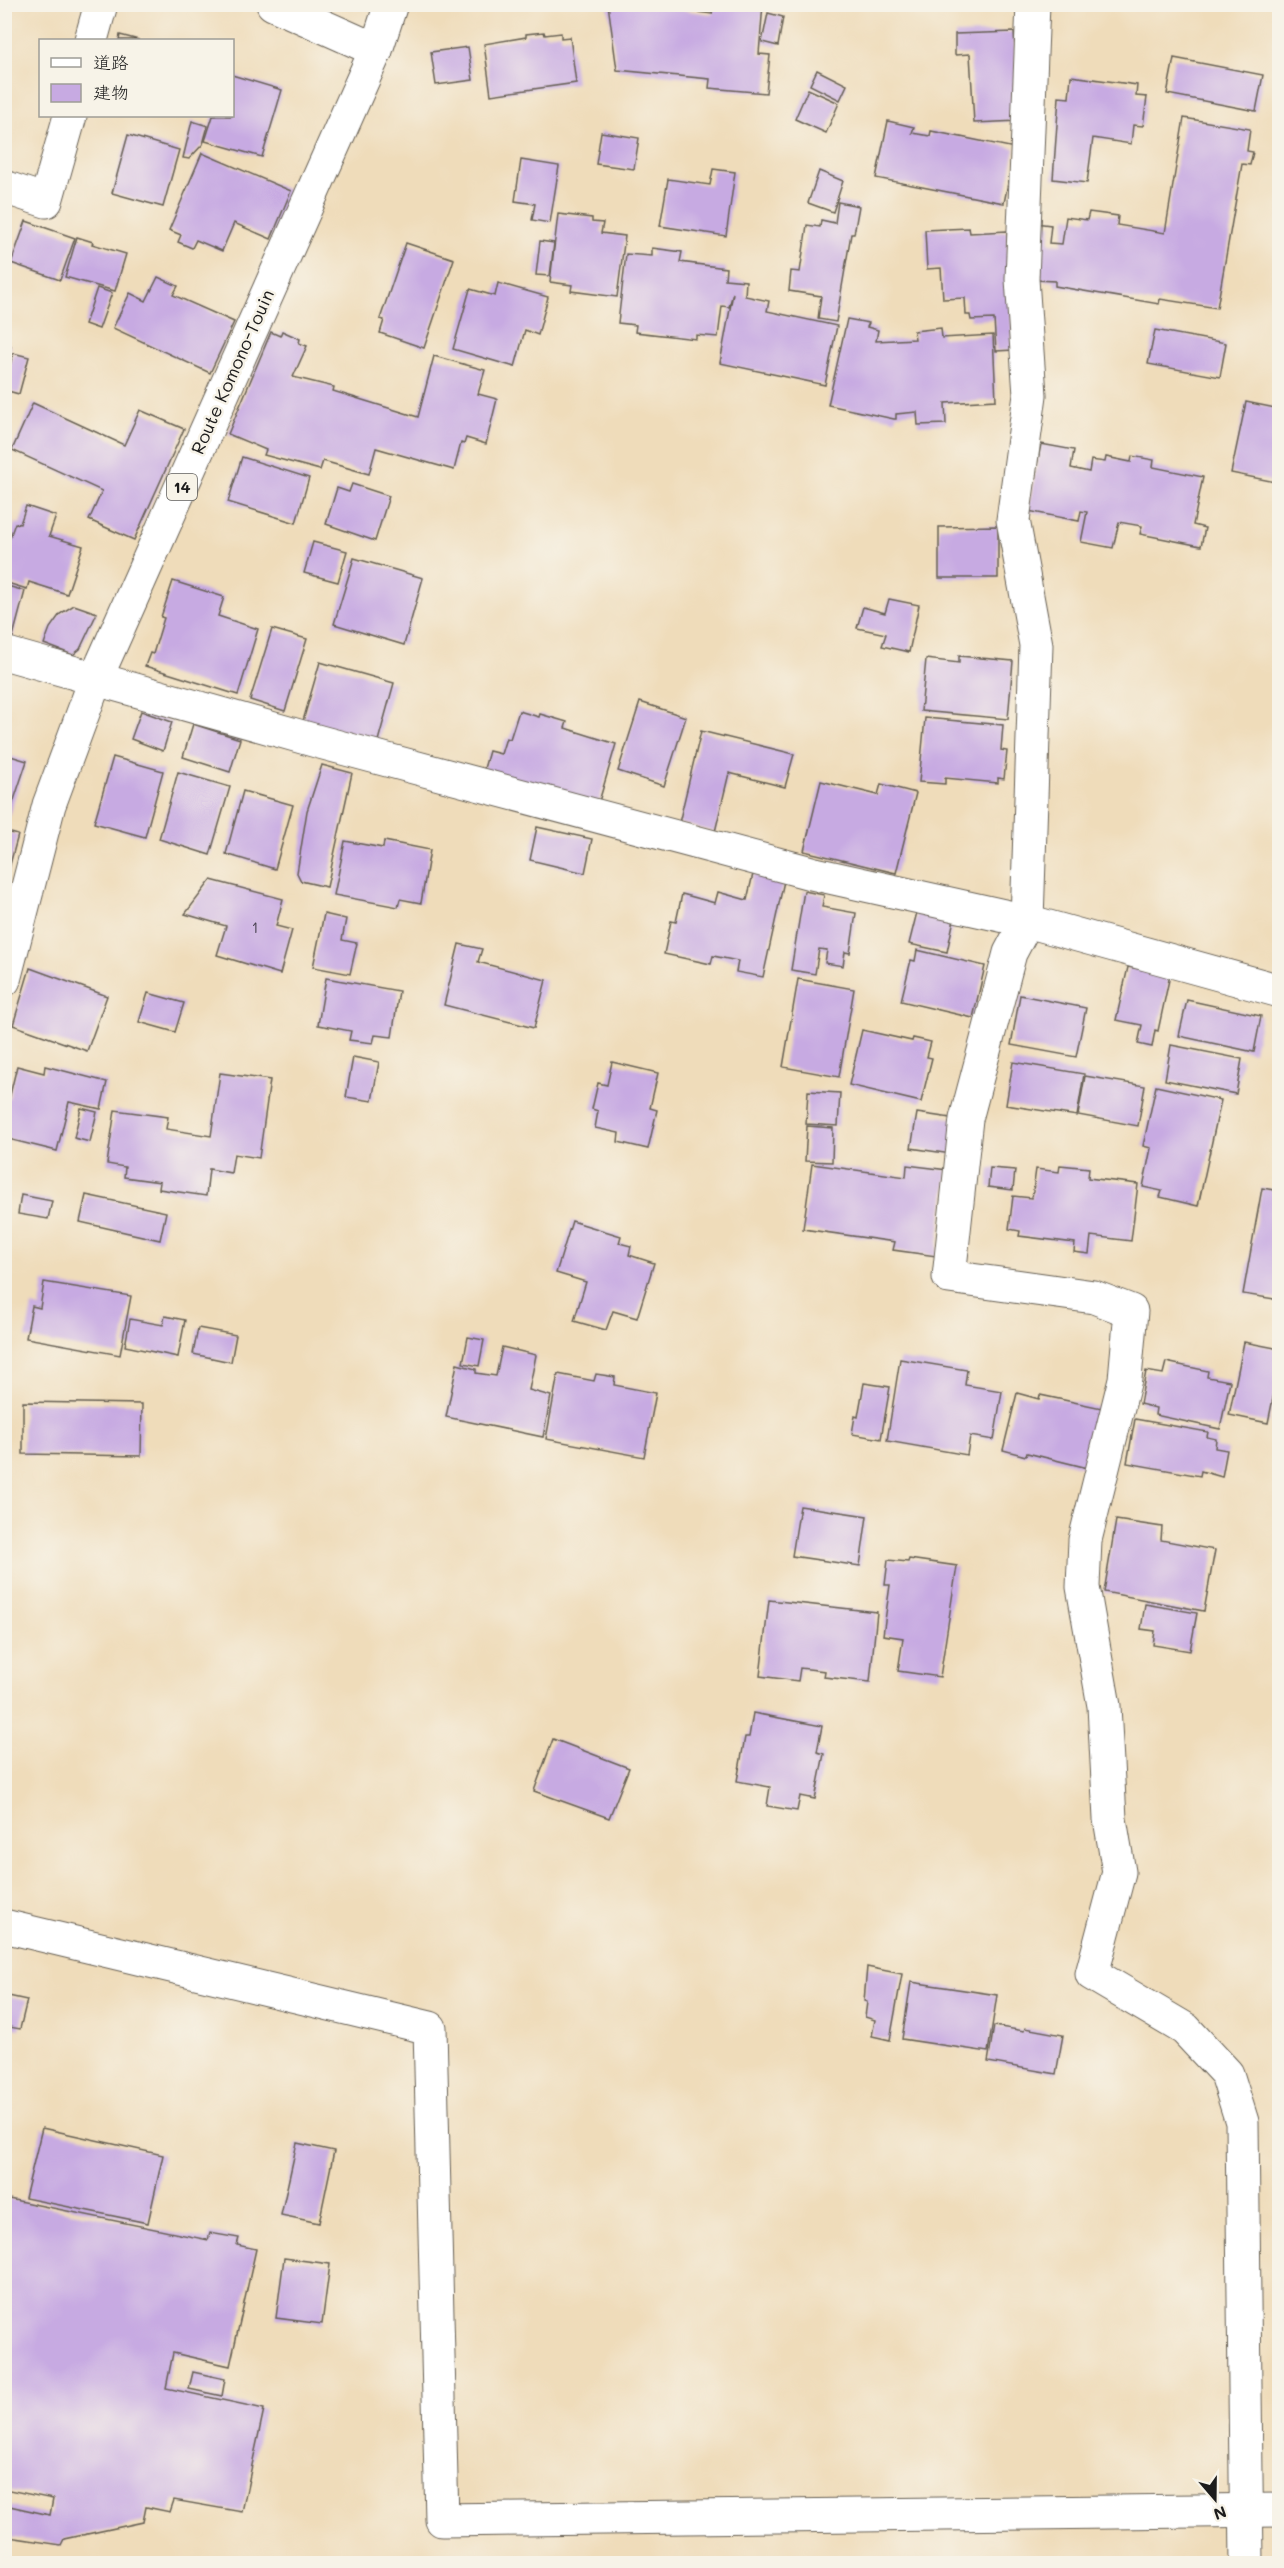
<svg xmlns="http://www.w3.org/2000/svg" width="1284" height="2568" font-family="Mali,'Klee One',sans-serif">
<rect width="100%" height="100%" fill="#f7f3e8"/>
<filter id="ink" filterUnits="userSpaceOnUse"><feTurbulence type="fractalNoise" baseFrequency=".0167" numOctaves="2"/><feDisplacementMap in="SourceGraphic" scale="12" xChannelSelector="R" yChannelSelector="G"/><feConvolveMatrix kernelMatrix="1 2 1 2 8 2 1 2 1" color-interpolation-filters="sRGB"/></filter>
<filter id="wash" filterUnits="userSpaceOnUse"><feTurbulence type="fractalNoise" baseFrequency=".008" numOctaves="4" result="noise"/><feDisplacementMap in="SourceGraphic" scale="24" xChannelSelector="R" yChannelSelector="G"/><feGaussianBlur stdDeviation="1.35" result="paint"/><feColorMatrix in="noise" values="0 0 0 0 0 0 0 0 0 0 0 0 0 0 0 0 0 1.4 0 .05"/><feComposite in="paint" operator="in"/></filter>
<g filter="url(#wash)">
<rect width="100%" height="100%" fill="#efdcba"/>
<g id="blocks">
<g fill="#c7aae2">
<path d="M 608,4 L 651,4 L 651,6 L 712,14 L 714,4 L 763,4 L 759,54 L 770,55 L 766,93 L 709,88 L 710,79 L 617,70 Z"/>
<path d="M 1144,4 L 1174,4 L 1173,9 Z"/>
<path d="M 768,13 L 783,17 L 778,46 L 762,42 Z"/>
<path d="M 544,32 L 545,35 L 561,33 L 561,38 L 570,37 L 576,83 L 491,95 L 484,44 L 526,37 L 526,34 Z"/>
<path d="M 1014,32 L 1019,121 L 974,123 L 970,54 L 955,55 L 955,34 Z"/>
<path d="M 120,35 L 139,40 L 119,40 Z"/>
<path d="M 468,47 L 473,80 L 436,85 L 431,52 Z"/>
<path d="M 1174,58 L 1263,75 L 1256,111 L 1167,94 Z"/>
<path d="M 817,70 L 847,85 L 840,100 L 810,85 Z"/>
<path d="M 232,75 L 282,90 L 262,157 L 205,141 L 213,116 L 232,116 Z"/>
<path d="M 1071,76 L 1137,85 L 1136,96 L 1147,97 L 1143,126 L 1133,125 L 1131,144 L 1093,138 L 1087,183 L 1053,179 L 1059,97 L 1069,98 Z"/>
<path d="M 808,89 L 839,103 L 826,133 L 795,119 Z"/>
<path d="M 1184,118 L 1250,129 L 1247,151 L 1253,152 L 1250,165 L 1242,164 L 1217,308 L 1160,299 L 1159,304 L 1055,286 L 1055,281 L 1035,280 L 1035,223 L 1051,225 L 1049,243 L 1062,244 L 1066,217 L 1087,220 L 1089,212 L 1118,216 L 1117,225 L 1165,233 Z"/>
<path d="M 192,121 L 208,126 L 203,144 L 189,159 L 183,158 Z"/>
<path d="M 888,121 L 914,127 L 912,133 L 930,136 L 931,131 L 1015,148 L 1004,203 L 876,178 Z"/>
<path d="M 601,132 L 639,138 L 634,169 L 596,164 Z"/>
<path d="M 128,135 L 179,150 L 163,207 L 112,193 Z"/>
<path d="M 202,153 L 291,191 L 271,239 L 234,223 L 222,251 L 196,240 L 192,248 L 178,242 L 181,235 L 169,230 Z"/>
<path d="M 521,160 L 559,166 L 550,223 L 532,220 L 535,204 L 515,201 Z"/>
<path d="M 713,169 L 735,172 L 726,236 L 660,226 L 668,179 L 710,185 Z"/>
<path d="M 819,171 L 843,181 L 833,212 L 808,203 Z"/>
<path d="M 838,202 L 859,206 L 854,234 L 851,234 L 836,322 L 818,319 L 821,296 L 789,291 L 791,271 L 800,272 L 807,225 L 820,227 L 821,220 L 835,223 Z"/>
<path d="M 558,214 L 592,218 L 592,222 L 603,223 L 601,233 L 625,236 L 617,297 L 571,291 L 572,285 L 550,282 Z"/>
<path d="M 26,221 L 75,238 L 60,280 L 11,263 Z"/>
<path d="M 969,228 L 970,233 L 1007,231 L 1013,350 L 996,351 L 994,319 L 971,320 L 970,315 L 966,315 L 965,298 L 943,299 L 941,268 L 927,269 L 925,230 Z"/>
<path d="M 77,237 L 93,242 L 92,244 L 126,254 L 115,291 L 65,277 Z"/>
<path d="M 540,241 L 554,243 L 550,276 L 536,275 Z"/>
<path d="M 406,243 L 454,259 L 424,348 L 380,333 L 384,320 L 380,319 Z"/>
<path d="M 652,248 L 682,252 L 680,262 L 726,268 L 725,279 L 746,281 L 745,296 L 769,301 L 767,311 L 837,326 L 825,385 L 720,363 L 733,293 L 729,307 L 722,306 L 718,337 L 696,335 L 696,339 L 635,332 L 636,325 L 618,323 L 626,254 L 652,256 Z"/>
<path d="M 158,277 L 178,286 L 173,295 L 234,322 L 210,373 L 113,328 L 130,293 L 146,301 Z"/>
<path d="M 498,283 L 548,297 L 538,335 L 525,330 L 515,367 L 453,349 L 470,289 L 495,296 Z"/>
<path d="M 97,288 L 112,293 L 99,329 L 85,324 Z"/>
<path d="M 847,319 L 869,323 L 867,327 L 878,330 L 876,341 L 915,339 L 914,331 L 941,328 L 942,338 L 993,335 L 996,400 L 945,403 L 946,424 L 918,425 L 917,412 L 896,414 L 896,419 L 894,419 L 828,405 Z"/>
<path d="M 1155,330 L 1226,343 L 1220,377 L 1148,364 Z"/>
<path d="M 282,331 L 300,339 L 299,343 L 307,346 L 293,377 L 334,387 L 333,391 L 418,417 L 434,356 L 485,370 L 478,394 L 497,399 L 486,444 L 466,438 L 464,444 L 461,443 L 454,470 L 376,448 L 369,474 L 323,461 L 320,470 L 264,455 L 266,450 L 228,434 L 271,332 L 280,336 Z"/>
<path d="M 4,344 L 11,346 L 5,367 L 4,367 Z"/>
<path d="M 13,353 L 29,357 L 19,394 L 4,390 Z"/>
<path d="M 1246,402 L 1280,409 L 1280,483 L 1231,473 Z"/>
<path d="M 33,403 L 124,445 L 140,410 L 184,429 L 134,540 L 89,520 L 102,491 L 12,450 Z"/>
<path d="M 1041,444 L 1074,450 L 1071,468 L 1089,472 L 1091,460 L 1105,462 L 1106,457 L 1131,462 L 1132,456 L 1154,460 L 1153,467 L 1203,477 L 1193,525 L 1205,528 L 1201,546 L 1140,534 L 1142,526 L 1119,522 L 1113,548 L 1081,542 L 1087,512 L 1081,511 L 1079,521 L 1028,511 Z"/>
<path d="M 242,457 L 309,478 L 296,523 L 228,502 Z"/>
<path d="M 352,484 L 389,496 L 375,541 L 326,524 L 337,488 L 349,492 Z"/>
<path d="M 26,506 L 56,516 L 49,536 L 83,546 L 67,594 L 29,582 L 27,589 L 4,582 L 4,554 L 15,523 L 20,524 Z"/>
<path d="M 998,526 L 998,578 L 939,578 L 939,527 Z"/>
<path d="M 313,542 L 347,551 L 338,582 L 304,573 Z"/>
<path d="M 354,558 L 423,578 L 404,645 L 334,624 Z"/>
<path d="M 173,581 L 224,597 L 218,616 L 258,629 L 238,695 L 145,666 L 150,653 L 153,654 L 164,618 L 161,617 Z"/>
<path d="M 4,585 L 25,591 L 12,640 L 4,638 Z"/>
<path d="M 889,599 L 919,605 L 909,652 L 882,646 L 886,634 L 857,628 L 863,607 L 885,613 Z"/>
<path d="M 74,605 L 97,613 L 80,649 L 73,655 L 44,644 L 50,628 L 60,614 Z"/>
<path d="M 272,629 L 307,639 L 285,711 L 250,700 Z"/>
<path d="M 959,656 L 1013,661 L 1008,719 L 921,711 L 926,659 L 959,663 Z"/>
<path d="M 320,662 L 394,683 L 378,741 L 303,721 Z"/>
<path d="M 640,702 L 686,717 L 664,786 L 618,771 Z"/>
<path d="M 141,711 L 172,722 L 163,751 L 131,739 Z"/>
<path d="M 519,711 L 539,717 L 540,714 L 567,722 L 565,728 L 616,744 L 598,805 L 483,772 L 489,751 L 501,754 L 506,738 L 510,739 Z"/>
<path d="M 925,718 L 1003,725 L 1001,750 L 1007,751 L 1004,779 L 998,778 L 998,783 L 945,778 L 945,784 L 919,782 Z"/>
<path d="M 193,724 L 240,739 L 230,772 L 183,757 Z"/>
<path d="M 701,731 L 794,754 L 785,787 L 729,773 L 715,832 L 679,823 Z"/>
<path d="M 4,754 L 27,761 L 6,824 L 4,824 Z"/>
<path d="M 113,757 L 163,771 L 145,837 L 94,823 Z"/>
<path d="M 322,765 L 352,773 L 327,887 L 301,881 L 297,873 L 307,811 Z"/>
<path d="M 178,772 L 230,787 L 210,855 L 159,839 Z"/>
<path d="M 821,781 L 878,795 L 881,784 L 916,793 L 896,873 L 804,851 Z"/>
<path d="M 243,791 L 293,805 L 275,869 L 226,854 Z"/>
<path d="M 537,827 L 592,839 L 585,873 L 530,860 Z"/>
<path d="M 4,831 L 18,835 L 5,883 L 4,883 Z"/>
<path d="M 345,841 L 383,848 L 384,841 L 430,850 L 421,903 L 400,899 L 398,907 L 334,895 Z"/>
<path d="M 753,874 L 784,881 L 763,977 L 736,972 L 738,961 L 713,956 L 711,964 L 664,954 L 671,921 L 676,922 L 682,894 L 715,903 L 718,892 L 747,900 Z"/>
<path d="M 211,880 L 283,899 L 276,926 L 292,930 L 280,974 L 217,955 L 226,926 L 185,914 Z"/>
<path d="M 804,891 L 824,895 L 822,907 L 856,913 L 850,953 L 845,952 L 843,966 L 825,963 L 827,950 L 819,949 L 815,974 L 791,970 Z"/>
<path d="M 917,912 L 954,919 L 947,952 L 909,944 Z"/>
<path d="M 324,914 L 346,919 L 342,940 L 357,943 L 350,974 L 313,967 Z"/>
<path d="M 459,944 L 482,949 L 478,962 L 546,980 L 534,1028 L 444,1005 Z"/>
<path d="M 917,950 L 985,966 L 973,1018 L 901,1001 L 911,960 L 915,961 Z"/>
<path d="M 1128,967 L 1170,975 L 1158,1031 L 1155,1030 L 1152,1047 L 1138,1044 L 1142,1025 L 1116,1020 Z"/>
<path d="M 30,968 L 107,996 L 87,1051 L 13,1025 Z"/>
<path d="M 326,978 L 399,991 L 392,1037 L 375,1035 L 373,1043 L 349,1040 L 351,1031 L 318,1025 Z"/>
<path d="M 798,979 L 854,989 L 839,1077 L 783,1067 Z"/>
<path d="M 148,993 L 184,1003 L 175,1032 L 139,1022 Z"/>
<path d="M 1020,995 L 1086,1008 L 1076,1057 L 1011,1045 Z"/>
<path d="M 1187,1000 L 1261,1016 L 1254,1052 L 1179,1036 Z"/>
<path d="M 862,1030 L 912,1041 L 913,1038 L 931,1042 L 927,1057 L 932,1058 L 921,1102 L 849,1085 Z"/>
<path d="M 1171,1045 L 1242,1059 L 1236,1094 L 1165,1080 Z"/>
<path d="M 353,1057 L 379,1062 L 372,1101 L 346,1097 Z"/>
<path d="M 612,1062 L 658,1073 L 650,1108 L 657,1110 L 648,1149 L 618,1142 L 619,1133 L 595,1128 L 598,1111 L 592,1109 L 598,1083 L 607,1085 Z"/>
<path d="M 1013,1062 L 1084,1074 L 1077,1116 L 1006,1105 Z"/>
<path d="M 17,1066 L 44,1073 L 45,1066 L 107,1082 L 101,1109 L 69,1102 L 57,1151 L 4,1138 L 4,1098 L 9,1099 Z"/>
<path d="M 220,1073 L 270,1080 L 259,1158 L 234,1154 L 231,1173 L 209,1169 L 206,1196 L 159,1189 L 160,1182 L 124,1177 L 125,1167 L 107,1164 L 115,1110 L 168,1117 L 166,1129 L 211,1136 Z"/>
<path d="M 1085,1076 L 1145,1086 L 1138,1126 L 1078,1115 Z"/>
<path d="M 1156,1086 L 1221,1100 L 1198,1206 L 1160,1197 L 1162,1191 L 1143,1187 L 1151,1148 L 1143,1146 Z"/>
<path d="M 808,1091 L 840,1093 L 838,1126 L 806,1124 Z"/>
<path d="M 81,1108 L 97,1112 L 90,1142 L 74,1138 Z"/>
<path d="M 917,1113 L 957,1119 L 951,1154 L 911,1148 Z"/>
<path d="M 807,1126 L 833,1128 L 832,1162 L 805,1161 Z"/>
<path d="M 812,1164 L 906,1177 L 907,1165 L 948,1170 L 936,1256 L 893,1250 L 895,1242 L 803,1229 Z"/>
<path d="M 1060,1165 L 1089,1168 L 1088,1178 L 1138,1184 L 1131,1241 L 1091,1236 L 1089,1254 L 1074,1252 L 1075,1243 L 1019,1236 L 1020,1231 L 1009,1229 L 1013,1196 L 1032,1198 L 1036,1169 L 1059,1172 Z"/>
<path d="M 990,1168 L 1015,1170 L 1013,1190 L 988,1187 Z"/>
<path d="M 1262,1188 L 1280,1191 L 1280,1300 L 1243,1294 Z"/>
<path d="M 21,1195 L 52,1201 L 48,1219 L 18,1214 Z"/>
<path d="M 86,1195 L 166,1212 L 160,1240 L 80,1222 Z"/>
<path d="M 572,1221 L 621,1236 L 619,1243 L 631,1246 L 629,1255 L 654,1263 L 637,1318 L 613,1311 L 606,1330 L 574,1321 L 586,1282 L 556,1273 Z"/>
<path d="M 44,1282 L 131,1296 L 120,1355 L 26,1338 L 32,1306 L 40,1308 Z"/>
<path d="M 165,1316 L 185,1320 L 178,1357 L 125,1346 L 130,1319 L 163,1325 Z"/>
<path d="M 198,1328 L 236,1335 L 231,1362 L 193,1354 Z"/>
<path d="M 468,1337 L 484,1340 L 479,1366 L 463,1363 Z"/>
<path d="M 1244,1342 L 1280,1349 L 1280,1364 L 1268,1423 L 1229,1415 Z"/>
<path d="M 502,1347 L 536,1355 L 529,1390 L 551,1396 L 543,1437 L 446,1417 L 457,1364 L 476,1369 L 476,1373 L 496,1376 Z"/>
<path d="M 900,1359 L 967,1370 L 965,1385 L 1002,1391 L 994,1440 L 970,1436 L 967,1455 L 887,1441 Z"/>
<path d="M 1166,1362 L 1208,1371 L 1207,1377 L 1230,1381 L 1220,1429 L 1155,1415 L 1156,1408 L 1140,1404 L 1146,1371 L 1163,1374 Z"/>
<path d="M 558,1374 L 594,1381 L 596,1374 L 615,1377 L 614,1385 L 656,1393 L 644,1457 L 546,1439 Z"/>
<path d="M 864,1383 L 890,1387 L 881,1439 L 852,1434 L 855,1416 L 858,1417 Z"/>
<path d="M 1017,1393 L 1039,1399 L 1040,1395 L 1102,1408 L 1088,1468 L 1027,1453 L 1026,1456 L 1003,1450 Z"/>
<path d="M 23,1402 L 142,1404 L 141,1456 L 23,1454 Z"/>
<path d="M 1135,1419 L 1208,1432 L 1207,1437 L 1216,1439 L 1215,1448 L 1227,1450 L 1222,1477 L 1201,1471 L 1200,1476 L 1127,1463 Z"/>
<path d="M 800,1506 L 867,1516 L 860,1566 L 792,1556 Z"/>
<path d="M 1116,1520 L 1162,1527 L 1161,1540 L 1215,1550 L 1204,1611 L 1104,1592 Z"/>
<path d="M 909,1559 L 957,1566 L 940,1677 L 898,1671 L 903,1638 L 883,1635 L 890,1585 L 885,1585 L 888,1560 L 908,1562 Z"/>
<path d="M 769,1600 L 877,1612 L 870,1682 L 824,1677 L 825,1671 L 800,1668 L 798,1681 L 760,1676 Z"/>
<path d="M 1145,1604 L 1197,1613 L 1190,1651 L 1153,1645 L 1155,1631 L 1141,1629 Z"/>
<path d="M 753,1713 L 822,1726 L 817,1752 L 824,1754 L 815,1799 L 800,1796 L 797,1811 L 767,1806 L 770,1787 L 737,1781 L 745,1737 L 749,1737 Z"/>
<path d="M 553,1739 L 629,1768 L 609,1818 L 534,1791 Z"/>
<path d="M 867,1967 L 902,1974 L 890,2040 L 872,2036 L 875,2020 L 865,2017 L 867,2002 L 864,2001 Z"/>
<path d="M 911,1982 L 997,1995 L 988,2052 L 902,2039 Z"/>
<path d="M 4,1995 L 27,2000 L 20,2029 L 4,2026 Z"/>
<path d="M 994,2026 L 1024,2031 L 1025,2028 L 1063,2035 L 1056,2074 L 988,2062 Z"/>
<path d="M 42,2128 L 163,2155 L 148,2223 L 25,2198 Z"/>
<path d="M 297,2143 L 334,2151 L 319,2223 L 281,2215 Z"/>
<path d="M 4,2198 L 208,2240 L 210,2233 L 239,2238 L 237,2245 L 256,2249 L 230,2366 L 173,2353 L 166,2388 L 264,2409 L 242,2512 L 174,2500 L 170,2512 L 146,2507 L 143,2522 L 64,2539 L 61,2545 L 9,2537 L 8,2547 L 5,2546 L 5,2505 L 50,2515 L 53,2499 L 4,2489 Z"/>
<path d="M 284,2258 L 330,2264 L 322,2324 L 276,2318 Z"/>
<path d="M 193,2372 L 225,2379 L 222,2396 L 189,2389 Z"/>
</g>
</g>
</g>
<g filter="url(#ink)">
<use href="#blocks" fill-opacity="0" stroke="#665f53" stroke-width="1.5"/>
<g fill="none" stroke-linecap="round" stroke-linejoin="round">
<g stroke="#665f53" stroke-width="35">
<g id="minor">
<path d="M 273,4 L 376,50"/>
<path d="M 1033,4 L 1022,279 L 1030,395 L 1013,520 L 1036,645 L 1027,921 L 1010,953 L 966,1119 L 949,1277 L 1094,1297 L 1131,1311 L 1125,1379 L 1085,1540 L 1083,1587 L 1104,1706 L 1110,1819 L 1119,1872 L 1092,1974 L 1185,2029 L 1227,2074 L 1242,2122 L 1247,2564"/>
<path d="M 91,40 L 101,4"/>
<path d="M 4,187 L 46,201 L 70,116"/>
<path d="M 4,653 L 320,742 L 811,873 L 1027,921 L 1280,991"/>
<path d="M 4,1926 L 430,2028 L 442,2520 L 1280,2510"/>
</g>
</g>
<g stroke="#665f53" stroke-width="35">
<path id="primary" d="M 4,980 L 49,805 L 96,678 L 376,50 L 391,4"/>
</g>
<use href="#minor" stroke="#fff" stroke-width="33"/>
<use href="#primary" stroke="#fff" stroke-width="33"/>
</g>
</g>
<g text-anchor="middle" stroke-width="5" stroke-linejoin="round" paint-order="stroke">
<g font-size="15" fill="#47404e">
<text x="255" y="933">1</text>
</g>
<rect fill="#f7f3e8" stroke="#5e5c59" stroke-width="1.5" x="167" y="474" width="30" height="26" rx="4.5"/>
<g font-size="16" font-weight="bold" fill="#1c1c1c">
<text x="182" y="493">14</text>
</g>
<g font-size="18" fill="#1c1c1c" stroke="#f7f3e8">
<text transform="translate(233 372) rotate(-66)" y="6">Route Komono-Touin</text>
</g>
</g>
<rect width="1284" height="2568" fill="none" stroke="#f7f3e8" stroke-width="24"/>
<rect x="39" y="39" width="195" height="78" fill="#f7f3e8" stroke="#9f9d96" stroke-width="1.5"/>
<rect x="51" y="58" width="30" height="9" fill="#ffffff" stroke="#9f9d96" stroke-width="1.5"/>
<text x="93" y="69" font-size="18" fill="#1c1c1c">道路</text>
<rect x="51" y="84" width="30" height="18" fill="#c7aae2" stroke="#9f9d96" stroke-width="1.5"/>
<text x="93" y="99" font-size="18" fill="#1c1c1c">建物</text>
<g transform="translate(1215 2499) rotate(160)" stroke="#f7f3e8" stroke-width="4.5" paint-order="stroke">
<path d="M0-4.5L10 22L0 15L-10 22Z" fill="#1c1c1c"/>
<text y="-9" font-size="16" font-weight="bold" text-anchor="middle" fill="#1c1c1c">N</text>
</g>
</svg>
